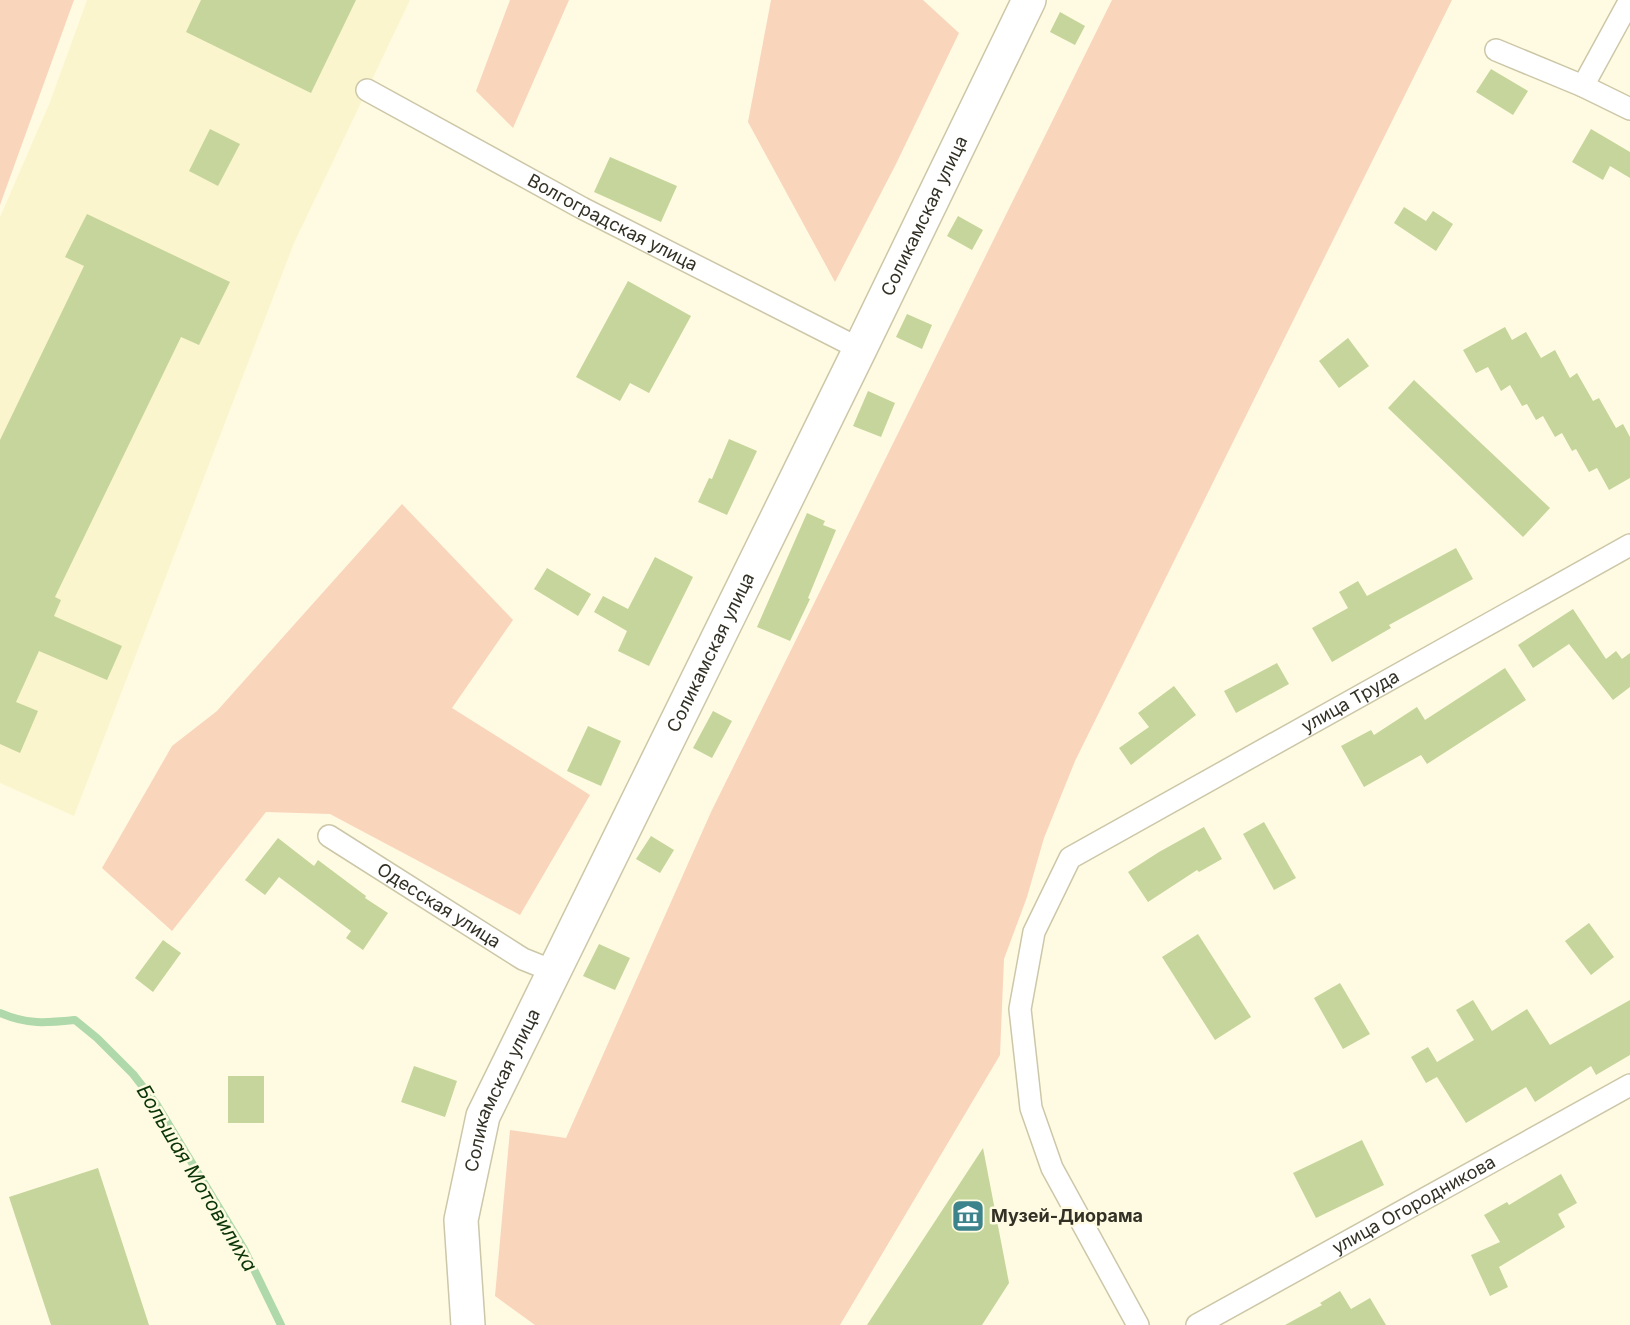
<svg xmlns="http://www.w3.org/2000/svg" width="1630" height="1325" font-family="Inter,sans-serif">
<rect width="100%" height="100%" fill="#fffbe2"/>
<path fill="#fbf5cd" d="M 87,0 L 410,0 L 294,243 L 74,816 L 0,783 L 0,217 L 50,102 Z"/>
<g fill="#f9d5bc">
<path d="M 0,0 L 74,0 L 0,205 Z"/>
<path d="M 510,0 L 569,0 L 513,128 L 476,91 Z"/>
<path d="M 771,0 L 923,0 L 959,33 L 896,164 L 835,282 L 748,122 Z"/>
<path d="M 1112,0 L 1452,0 L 1075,761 L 1044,838 L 1027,897 L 1004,959 L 1000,1055 L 840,1325 L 535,1325 L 495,1296 L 510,1130 L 566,1138 L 711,812 Z"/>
<path d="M 402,504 L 513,620 L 452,708 L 590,795 L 520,915 L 330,814 L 266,812 L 172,931 L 102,868 L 172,746 L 217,711 Z"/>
</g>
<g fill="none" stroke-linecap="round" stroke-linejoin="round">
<path stroke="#afd9aa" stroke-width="8" d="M 0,1013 C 28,1025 46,1023 75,1020 L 97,1038 L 133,1074 L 157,1105 L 244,1249 L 281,1325"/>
</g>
<g fill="#c5d59b">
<path d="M 201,0 L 356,0 L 311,93 L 186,32 Z"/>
<path d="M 1060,12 L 1085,26 L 1075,45 L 1050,32 Z"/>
<path d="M 1491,69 L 1528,91 L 1513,115 L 1476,92 Z"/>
<path d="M 210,129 L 240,144 L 218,186 L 189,171 Z"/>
<path d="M 1591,129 L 1630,152 L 1630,178 L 1610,166 L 1603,180 L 1572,162 Z"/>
<path d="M 610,157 L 677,186 L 661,222 L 594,192 Z"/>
<path d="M 1404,207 L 1426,221 L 1433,211 L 1453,224 L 1436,251 L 1394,223 Z"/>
<path d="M 87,214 L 230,282 L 199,345 L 181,337 L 55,597 L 61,600 L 54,616 L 122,646 L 107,680 L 39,651 L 16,702 L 38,711 L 20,753 L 0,744 L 0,440 L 84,266 L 65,257 Z"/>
<path d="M 958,216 L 983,230 L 972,250 L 947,236 Z"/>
<path d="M 628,281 L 691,316 L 649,393 L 630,383 L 620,401 L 576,377 Z"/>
<path d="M 907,314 L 932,325 L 922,349 L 896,337 Z"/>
<path d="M 1505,327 L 1512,340 L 1526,332 L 1541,358 L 1555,350 L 1570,378 L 1577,373 L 1593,401 L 1599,398 L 1616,428 L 1623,424 L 1630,437 L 1630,478 L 1609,490 L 1597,468 L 1589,472 L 1576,449 L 1572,451 L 1562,433 L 1555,437 L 1543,416 L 1536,420 L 1527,404 L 1522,406 L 1510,385 L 1501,391 L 1488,367 L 1476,373 L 1463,350 Z"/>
<path d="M 1348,338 L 1369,366 L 1339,388 L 1319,361 Z"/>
<path d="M 1414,380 L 1550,508 L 1523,537 L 1388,408 Z"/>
<path d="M 868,391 L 895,403 L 881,437 L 853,426 Z"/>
<path d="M 729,439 L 757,451 L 727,515 L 698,502 L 709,478 L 712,479 Z"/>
<path d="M 807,513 L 825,521 L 823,525 L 836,530 L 808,598 L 810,599 L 790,641 L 757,627 Z"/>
<path d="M 1456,548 L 1473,579 L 1389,625 L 1391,628 L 1332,662 L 1312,628 L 1348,608 L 1339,592 L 1358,581 L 1367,596 Z"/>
<path d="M 655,557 L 693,577 L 649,666 L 618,651 L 627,631 L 594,612 L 603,596 L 628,609 Z"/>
<path d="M 547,568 L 591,594 L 578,616 L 534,589 Z"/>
<path d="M 1573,609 L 1606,659 L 1616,651 L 1622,659 L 1630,653 L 1630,687 L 1613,700 L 1569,644 L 1533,668 L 1518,645 Z"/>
<path d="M 1277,663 L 1289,684 L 1236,713 L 1224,691 Z"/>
<path d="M 1505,668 L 1526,700 L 1427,764 L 1421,755 L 1364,787 L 1341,746 L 1371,730 L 1374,735 L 1417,707 L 1425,720 Z"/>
<path d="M 1174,686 L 1196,715 L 1131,765 L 1119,748 L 1149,727 L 1138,713 Z"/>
<path d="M 713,711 L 732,721 L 712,758 L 693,748 Z"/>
<path d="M 588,726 L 621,741 L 601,786 L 567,771 Z"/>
<path d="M 1264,822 L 1296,878 L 1274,890 L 1243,834 Z"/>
<path d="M 1204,827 L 1222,859 L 1199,872 L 1197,870 L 1148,902 L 1128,872 L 1159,852 Z"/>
<path d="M 651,836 L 674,850 L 660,873 L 636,859 Z"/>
<path d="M 278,838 L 314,866 L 318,860 L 366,896 L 365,898 L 388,913 L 363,950 L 346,938 L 351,931 L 279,877 L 265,895 L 245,880 Z"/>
<path d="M 1589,923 L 1614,957 L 1591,975 L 1565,941 Z"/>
<path d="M 1198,934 L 1251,1017 L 1215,1040 L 1162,957 Z"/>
<path d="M 163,940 L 181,953 L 153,992 L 135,978 Z"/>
<path d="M 599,944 L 630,958 L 615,990 L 583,976 Z"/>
<path d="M 1340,983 L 1370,1034 L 1343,1049 L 1314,998 Z"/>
<path d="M 1473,1000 L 1492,1031 L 1527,1009 L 1550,1045 L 1630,1000 L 1630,1055 L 1596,1075 L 1591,1066 L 1535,1102 L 1526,1087 L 1466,1123 L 1437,1077 L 1426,1083 L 1411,1057 L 1428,1047 L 1437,1062 L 1474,1040 L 1456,1010 Z"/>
<path d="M 414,1066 L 457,1081 L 445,1117 L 401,1102 Z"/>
<rect x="228" y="1076" width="36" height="47"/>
<path d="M 1362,1140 L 1384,1185 L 1316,1218 L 1293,1173 Z"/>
<path d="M 983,1148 L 1009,1283 L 982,1325 L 867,1325 Z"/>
<path d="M 98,1168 L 149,1325 L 51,1325 L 9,1197 Z"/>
<path d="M 1561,1174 L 1577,1203 L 1558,1214 L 1565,1227 L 1499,1267 L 1508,1287 L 1490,1296 L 1471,1255 L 1500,1242 L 1484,1215 L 1507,1202 L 1509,1205 Z"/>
<path d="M 1340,1291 L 1351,1309 L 1370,1298 L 1386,1325 L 1285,1325 L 1322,1305 L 1320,1303 Z"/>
</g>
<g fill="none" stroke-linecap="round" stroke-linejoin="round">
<g stroke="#ccc7a8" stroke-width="24">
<g id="minor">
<path d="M 1496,50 L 1583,86 L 1630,109"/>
<path d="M 1583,86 L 1630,0"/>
<path id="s1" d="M 367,90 L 582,208 L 860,349"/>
<path id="s2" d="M 329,836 L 523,959 L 553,971"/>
<path id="s3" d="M 1138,1325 L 1052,1168 L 1031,1108 L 1020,1009 L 1034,932 L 1070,858 L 1630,545"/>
<path id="s4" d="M 1197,1325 L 1630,1085"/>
</g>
</g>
<g stroke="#ccc7a8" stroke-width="36">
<g id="primary">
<path id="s5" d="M 468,1325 L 461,1220 L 483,1116 L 860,349 L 1029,0"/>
</g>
</g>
<use href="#minor" stroke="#fff" stroke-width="21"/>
<use href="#primary" stroke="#fff" stroke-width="33"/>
</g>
<defs>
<g id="museum-square" transform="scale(1.725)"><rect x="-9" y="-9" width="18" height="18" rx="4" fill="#3c838b" stroke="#fffbe2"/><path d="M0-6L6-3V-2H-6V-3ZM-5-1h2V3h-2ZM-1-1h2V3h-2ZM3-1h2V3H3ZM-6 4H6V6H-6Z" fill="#fff"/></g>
</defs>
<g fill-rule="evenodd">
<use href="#museum-square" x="968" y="1216"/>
</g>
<g text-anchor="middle" stroke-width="5" stroke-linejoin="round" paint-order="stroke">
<g font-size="18" fill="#333125" stroke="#fffbe2">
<text dy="6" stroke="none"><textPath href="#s5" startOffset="1214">Соликамская улица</textPath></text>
<text dy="6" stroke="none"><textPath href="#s1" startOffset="279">Волгоградская улица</textPath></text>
<text dy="6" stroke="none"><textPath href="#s5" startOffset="728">Соликамская улица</textPath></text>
<text dy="6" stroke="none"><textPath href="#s3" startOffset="824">улица Труда</textPath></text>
<text dy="6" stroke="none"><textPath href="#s2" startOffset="130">Одесская улица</textPath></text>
<text dy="6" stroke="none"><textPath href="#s5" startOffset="242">Соликамская улица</textPath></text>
<text dy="6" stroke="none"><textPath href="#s4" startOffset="248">улица Огородникова</textPath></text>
</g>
<g font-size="18" font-weight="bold" fill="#333125" stroke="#fffbe2" text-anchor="start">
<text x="991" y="1222">Музей-Диорама</text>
</g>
<g font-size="20" font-style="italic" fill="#0a3506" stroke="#fffbe2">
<text transform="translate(197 1178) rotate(59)" y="7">Большая Мотовилиха</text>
</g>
</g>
</svg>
